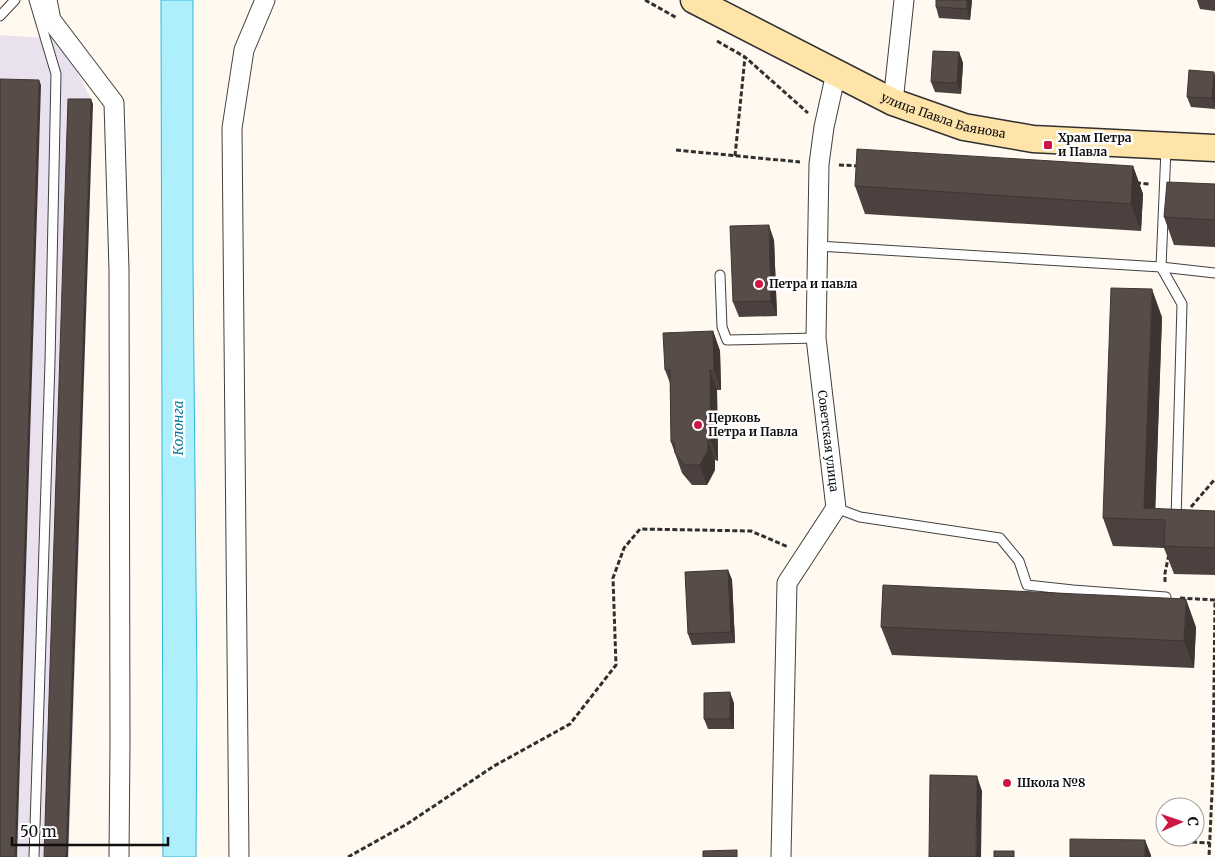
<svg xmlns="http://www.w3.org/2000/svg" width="1215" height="857" font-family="Merriweather,serif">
<rect width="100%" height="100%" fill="#fff9ef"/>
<path fill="#eae1ee" d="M 0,35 L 61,39 L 93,103 L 69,857 L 0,857 Z"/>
<path fill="#adeffd" stroke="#2cb9dc" d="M 161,0 L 193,0 L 193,266 L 197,685 L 196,857 L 163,857 Z"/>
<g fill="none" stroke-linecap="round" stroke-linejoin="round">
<g stroke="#414141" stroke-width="11">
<g id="lane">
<path d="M 34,0 L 56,74 L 50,362 L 34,857"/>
<path d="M 0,16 L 15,0"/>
<path d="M 1166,149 L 1161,267 L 1182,304 L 1176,520"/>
<path d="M 818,246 L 1161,267 L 1215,273"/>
<path d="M 720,275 L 722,327 L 727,340 L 816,338"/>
<path d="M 836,508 L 860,517 L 1000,538 L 1019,561 L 1027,585 L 1073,590 L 1166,597"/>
</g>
</g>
<g stroke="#414141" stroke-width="21">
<g id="street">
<path d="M 47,0 L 51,20 L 114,103 L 119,270 L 120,743 L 119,857"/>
<path d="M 893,102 L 904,0"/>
<path d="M 239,857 L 232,128 L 244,50 L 265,0"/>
<path d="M 781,857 L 787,583 L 836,508 L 816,338 L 819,164 L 824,127 L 836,73"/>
</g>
</g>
<g stroke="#303030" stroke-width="29">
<g id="secondary">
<path id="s1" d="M 694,0 L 893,102 L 964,127 L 1033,139 L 1215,148"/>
</g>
</g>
<g stroke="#303030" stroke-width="3" stroke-dasharray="5 2.5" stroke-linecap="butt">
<path d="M 645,0 L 677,18"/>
<path d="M 717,41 L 745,57 L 808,113"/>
<path d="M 676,150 L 800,162"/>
<path d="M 735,156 L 745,57"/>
<path d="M 839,165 L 860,166"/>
<path d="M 1136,183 L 1150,184"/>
<path d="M 1191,507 L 1215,479"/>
<path d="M 1165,582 L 1165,573 L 1169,554"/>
<path d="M 1180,598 L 1215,600 L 1213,771 L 1209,857"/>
<path d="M 1192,842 L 1210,843"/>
<path d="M 348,857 L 407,824 L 494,766 L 570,724 L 616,665 L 613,578 L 624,548 L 640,529 L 751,531 L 788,547"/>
</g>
<use href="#lane" stroke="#fff" stroke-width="9"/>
<use href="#street" stroke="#fff" stroke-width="19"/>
<use href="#secondary" stroke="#ffe4aa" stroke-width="26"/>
</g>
<g fill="#4c413f">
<path d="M 972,0 L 970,20 L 939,18 L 936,7 Z"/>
<path d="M 1197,0 L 1215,0 L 1215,11 L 1200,9 Z"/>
<path d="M 959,52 L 963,63 L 961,94 L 935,92 L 931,82 Z"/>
<path d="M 1215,75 L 1215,109 L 1191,107 L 1187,97 Z"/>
<path d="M 1133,166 L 1143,194 L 1141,231 L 865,214 L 855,186 Z"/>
<path d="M 1215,184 L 1215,247 L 1174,245 L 1164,217 Z"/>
<path d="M 774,240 L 777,316 L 739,317 L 733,302 Z"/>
<path d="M 1162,317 L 1155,509 L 1215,511 L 1215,575 L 1174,574 L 1164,548 L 1113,546 L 1103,518 Z"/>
<path d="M 713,331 L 720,351 L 721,390 L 717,390 L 718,461 L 715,460 L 715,470 L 707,485 L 692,485 L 682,473 L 671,442 L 670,383 L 665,370 Z"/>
<path d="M 728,570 L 732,580 L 735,643 L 692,645 L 688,634 Z"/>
<path d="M 881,627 L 1196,627 L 1194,668 L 892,655 Z"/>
<path d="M 734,703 L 734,729 L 708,729 L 704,719 Z"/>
</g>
<g fill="#3e3533">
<path d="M 967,0 L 972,0 L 970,20 L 967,9 Z"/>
<path d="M 959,52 L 963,63 L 961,94 L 957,83 Z"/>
<path d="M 1214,72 L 1215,75 L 1215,106 L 1212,98 Z"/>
<path d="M 39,80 L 41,85 L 17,857 L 15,857 Z"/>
<path d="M 91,99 L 93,104 L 68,857 L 66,857 Z"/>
<path d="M 1133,166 L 1143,194 L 1141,231 L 1131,204 Z"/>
<path d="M 769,225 L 774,240 L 777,316 L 771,301 Z"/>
<path d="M 1152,289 L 1162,317 L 1155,520 L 1144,508 Z"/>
<path d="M 713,331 L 720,351 L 721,390 L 714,370 Z"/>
<path d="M 710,370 L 717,390 L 718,461 L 711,441 Z"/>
<path d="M 708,440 L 715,460 L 715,470 L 707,485 L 700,465 Z"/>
<path d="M 728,570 L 732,580 L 735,643 L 731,632 Z"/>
<path d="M 1186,599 L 1196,627 L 1194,668 L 1184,641 Z"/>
<path d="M 730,692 L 734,703 L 734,729 L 730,719 Z"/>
<path d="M 977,776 L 982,791 L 981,857 L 976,857 Z"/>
<path d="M 1145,840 L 1151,855 L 1151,857 L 1145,857 Z"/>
</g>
<g fill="#584c49" stroke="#3e3533">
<path d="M 936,0 L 967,0 L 967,9 L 936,7 Z"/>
<path d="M 933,51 L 959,52 L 957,83 L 931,82 Z"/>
<path d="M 1189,70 L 1214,72 L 1212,98 L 1187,97 Z"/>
<path d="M 0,79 L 39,80 L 15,857 L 0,857 Z"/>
<path d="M 68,99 L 91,99 L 66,857 L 44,857 Z"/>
<path d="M 857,149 L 1133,166 L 1131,204 L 855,186 Z"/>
<path d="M 1167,182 L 1215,184 L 1215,220 L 1164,217 Z"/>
<path d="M 769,225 L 771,301 L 733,302 L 730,226 Z"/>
<path d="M 1111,288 L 1152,289 L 1144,508 L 1215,511 L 1215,548 L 1164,546 L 1165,520 L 1103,518 Z"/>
<path d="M 713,331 L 714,370 L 710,370 L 711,441 L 708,440 L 708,450 L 700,465 L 685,465 L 675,453 L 674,442 L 671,442 L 670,370 L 665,370 L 663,333 Z"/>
<path d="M 728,570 L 731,632 L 688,634 L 685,572 Z"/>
<path d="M 883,585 L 1186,599 L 1184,641 L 881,627 Z"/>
<path d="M 730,692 L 730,719 L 704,719 L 704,693 Z"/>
<path d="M 930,775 L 977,776 L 976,857 L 929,857 Z"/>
<path d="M 1070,839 L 1145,840 L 1145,857 L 1070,857 Z"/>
<path d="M 737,850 L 737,857 L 703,857 L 703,851 Z"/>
<rect x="994" y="851" width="20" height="6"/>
</g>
<g fill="#ce1644" stroke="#fff" stroke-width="2">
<rect x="1043" y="140" width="10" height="10" rx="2.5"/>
<circle cx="759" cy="284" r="5"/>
<circle cx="698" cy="425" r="5"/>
<circle cx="1007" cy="783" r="5"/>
</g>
<g text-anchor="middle" stroke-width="5" stroke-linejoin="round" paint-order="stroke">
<g font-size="12" fill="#0e0e0e" stroke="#fff">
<text dy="4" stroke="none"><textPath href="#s1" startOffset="276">улица Павла Баянова</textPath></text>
<text transform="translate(828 441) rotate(83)" y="4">Советская улица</text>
</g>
<g font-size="12" font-weight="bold" fill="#0e0e0e" stroke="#fff" text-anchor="start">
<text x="1058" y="142">Храм Петра<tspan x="1058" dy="14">и Павла</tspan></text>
<text x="769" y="288">Петра и павла</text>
<text x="708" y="422">Церковь<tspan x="708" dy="14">Петра и Павла</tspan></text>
<text x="1017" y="787">Школа №8</text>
</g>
<g font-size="14" font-style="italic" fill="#0a7b9e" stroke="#fff">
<text transform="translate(178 428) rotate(-90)" y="5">Колонга</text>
</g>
</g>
<g transform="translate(1180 822) rotate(88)"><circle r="24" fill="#ffffff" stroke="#9f9f9f"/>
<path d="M0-4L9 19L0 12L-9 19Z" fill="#ce1644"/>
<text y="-8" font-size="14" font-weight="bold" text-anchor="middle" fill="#0e0e0e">С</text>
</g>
<path d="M12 837v8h156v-8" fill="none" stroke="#0e0e0e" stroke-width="2.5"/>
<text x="20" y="837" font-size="15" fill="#0e0e0e" stroke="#ffffff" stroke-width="4" paint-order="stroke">50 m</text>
</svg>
